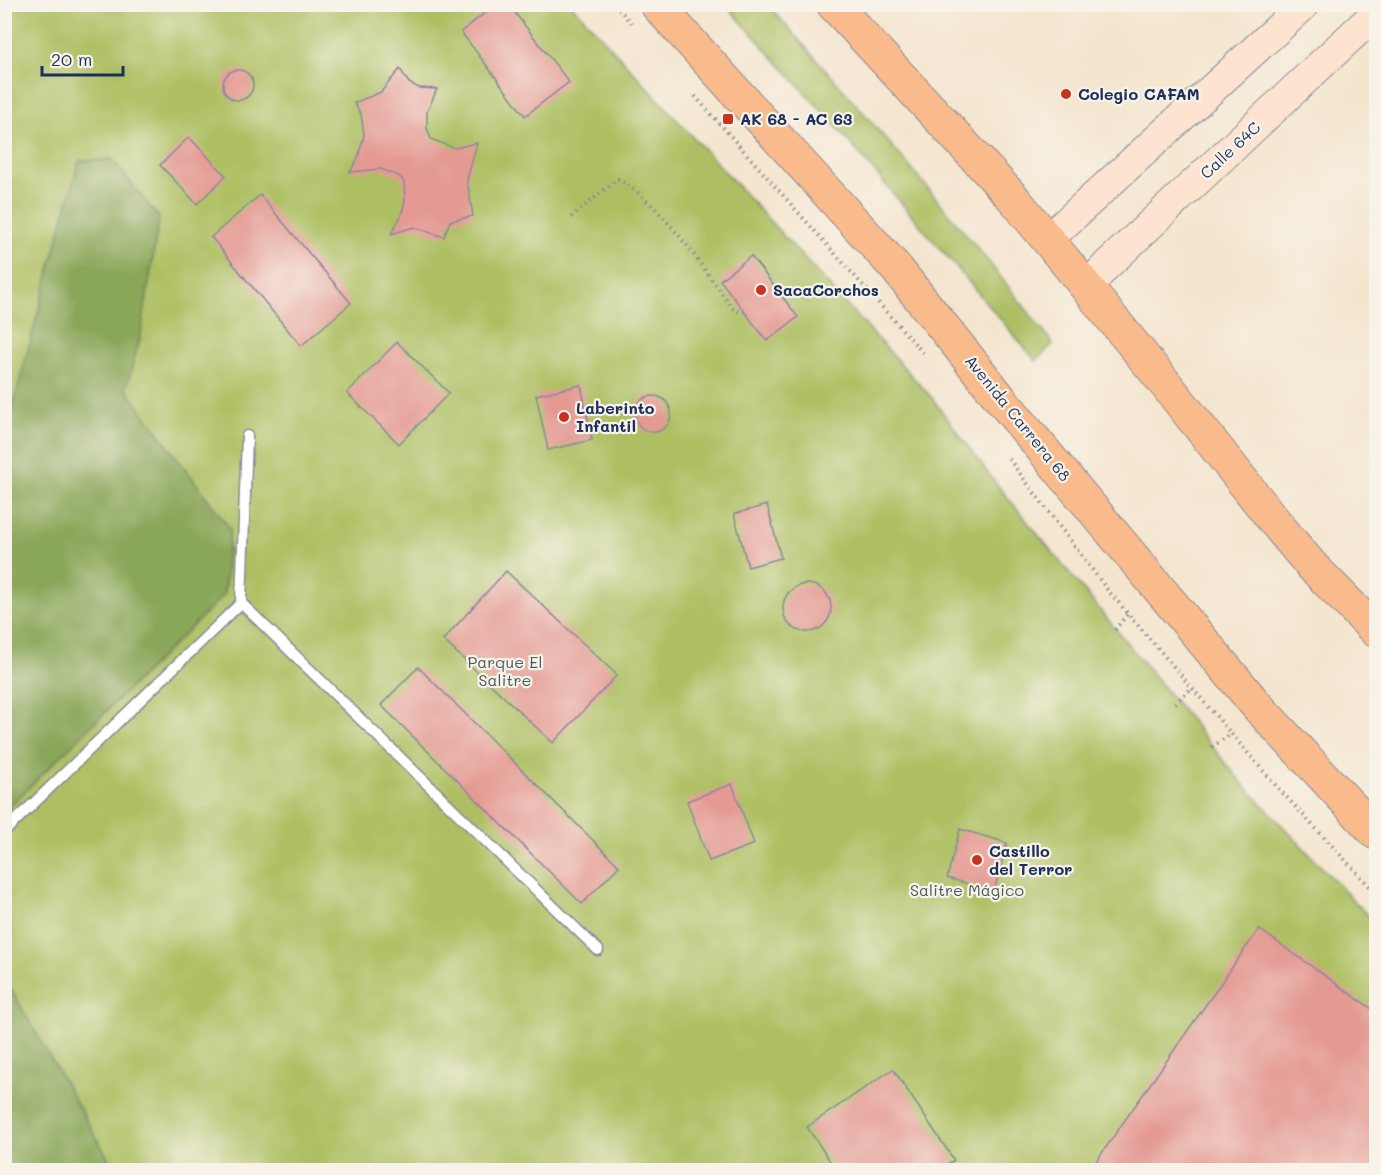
<svg xmlns="http://www.w3.org/2000/svg" width="1381" height="1175" font-family="Mali,sans-serif">
<rect width="100%" height="100%" fill="#f7f3e8"/>
<filter id="ink" filterUnits="userSpaceOnUse"><feTurbulence type="fractalNoise" baseFrequency=".0167" numOctaves="2"/><feDisplacementMap in="SourceGraphic" scale="12" xChannelSelector="R" yChannelSelector="G"/><feConvolveMatrix kernelMatrix="1 2 1 2 8 2 1 2 1" color-interpolation-filters="sRGB"/></filter>
<filter id="wash" filterUnits="userSpaceOnUse"><feTurbulence type="fractalNoise" baseFrequency=".008" numOctaves="4" result="noise"/><feDisplacementMap in="SourceGraphic" scale="24" xChannelSelector="R" yChannelSelector="G"/><feGaussianBlur stdDeviation="1.35" result="paint"/><feColorMatrix in="noise" values="0 0 0 0 0 0 0 0 0 0 0 0 0 0 0 0 0 1.4 0 .05"/><feComposite in="paint" operator="in"/></filter>
<g filter="url(#wash)">
<rect width="100%" height="100%" fill="#f4e5ce"/>
<g fill="#adbf62" stroke="#647760" stroke-width="1.5">
<path d="M 5,5 L 572,5 L 932,398 L 994,481 L 1242,783 L 1376,924 L 1376,1170 L 5,1170 Z"/>
<path d="M 726,5 L 768,5 C 867,115 964,227 1053,344 L 1036,361 L 839,130 Z"/>
</g>
<g fill="#8aa658" stroke="#526a5b" stroke-width="1.5">
<path d="M 112,159 L 159,218 L 141,334 L 126,389 L 230,529 L 224,595 L 5,811 L 5,416 L 10,417 L 79,161 Z"/>
<path d="M 4,979 L 5,979 L 115,1170 L 5,1170 Z"/>
</g>
<g id="blocks">
<g fill="#e49a93">
<path d="M 496,4 L 508,4 L 569,82 L 525,116 L 461,32 Z"/>
<path d="M 400,69 L 409,83 L 419,88 L 437,89 L 427,112 L 427,128 L 431,139 L 454,148 L 477,143 L 467,180 L 473,216 L 450,221 L 444,237 L 414,227 L 391,234 L 401,216 L 405,201 L 404,182 L 399,176 L 381,169 L 350,172 L 358,158 L 364,135 L 361,114 L 354,103 L 381,92 Z"/>
<circle cx="238" cy="85" r="15"/>
<path d="M 189,137 L 226,176 L 197,204 L 160,165 Z"/>
<path d="M 260,195 L 351,303 L 301,346 L 211,237 Z"/>
<path d="M 751,256 L 798,317 L 767,341 L 720,280 Z"/>
<path d="M 397,342 L 449,393 L 399,444 L 347,393 Z"/>
<path d="M 581,385 L 592,440 L 548,450 L 536,395 Z"/>
<circle cx="653" cy="414" r="18"/>
<path d="M 767,505 L 781,558 L 748,567 L 734,514 Z"/>
<path d="M 506,571 L 617,675 L 553,743 L 443,640 Z"/>
<circle cx="807" cy="608" r="24"/>
<path d="M 418,667 L 619,866 L 582,904 L 381,705 Z"/>
<path d="M 732,784 L 754,844 L 709,861 L 687,801 Z"/>
<path d="M 960,829 L 1007,843 L 994,891 L 947,878 Z"/>
<path d="M 1259,929 L 1376,1012 L 1376,1170 L 1090,1170 Z"/>
<path d="M 893,1069 L 954,1160 L 938,1170 L 836,1170 L 807,1127 Z"/>
</g>
</g>
</g>
<g filter="url(#ink)">
<use href="#blocks" fill-opacity="0" stroke="#888a96" stroke-width="1.5"/>
<g fill="none" stroke-linecap="round" stroke-linejoin="round">
<g stroke="#888a96" stroke-width="13">
<g id="lane">
<path d="M 241,603 L 247,436"/>
<path d="M 4,832 L 241,603 L 598,950"/>
</g>
</g>
<g stroke="#888a96" stroke-width="32">
<g id="secondary">
<path d="M 1047,240 L 1305,4"/>
<path d="M 1086,288 L 1106,266 L 1376,13"/>
</g>
</g>
<g stroke="#888a96" stroke-width="35">
<g id="primary">
<path d="M 656,4 L 896,268 L 1008,408 L 1258,707 L 1376,833"/>
<path d="M 833,4 L 1015,200 L 1164,382 L 1275,522 L 1311,565 L 1376,631"/>
</g>
</g>
<g stroke="#888a96" stroke-width="4" stroke-dasharray="1.5 4.5" stroke-linecap="butt">
<path d="M 615,4 L 631,23"/>
<path d="M 695,96 L 923,353"/>
<path d="M 571,217 L 618,179 C 667,208 700,266 735,311 L 744,312"/>
<path d="M 1009,459 L 1106,588 L 1277,787 L 1376,893"/>
<path d="M 1115,630 L 1128,613"/>
<path d="M 1175,703 L 1192,688"/>
<path d="M 1212,747 L 1231,734"/>
</g>
<use href="#lane" stroke="#fff" stroke-width="10"/>
<use href="#secondary" stroke="#fde4d1" stroke-width="30"/>
<use href="#primary" stroke="#fabb8c" stroke-width="33"/>
</g>
</g>
<g fill="#c8321e" stroke="#f7f3e8" stroke-width="2">
<circle cx="1066" cy="94" r="6"/>
<rect x="722" y="113" width="12" height="12" rx="3"/>
<circle cx="761" cy="290" r="6"/>
<circle cx="564" cy="417" r="6"/>
<circle cx="977" cy="860" r="6"/>
</g>
<g text-anchor="middle" stroke-width="4.5" stroke-linejoin="round" paint-order="stroke">
<g font-size="16" font-weight="bold" fill="#1b2f5e" stroke="#f7f3e8" text-anchor="start">
<text x="1078" y="100">Colegio CAFAM</text>
<text x="740" y="125">AK 68 - AC 63</text>
<text x="773" y="296">SacaCorchos</text>
<text x="576" y="414">Laberinto<tspan x="576" dy="18">Infantil</tspan></text>
<text x="989" y="857">Castillo<tspan x="989" dy="18">del Terror</tspan></text>
</g>
<g font-size="16" fill="#1b2f5e" stroke="#f7f3e8">
<text transform="translate(1230 150) rotate(-43)" y="6">Calle 64C</text>
<text transform="translate(1018 418) rotate(51)" y="6">Avenida Carrera 68</text>
</g>
<g font-size="16" fill="#475a5f" stroke="#f7f3e8">
<text x="505" y="668">Parque El<tspan x="505" dy="18">Salitre</tspan></text>
<text x="967" y="896">Salitre Mágico</text>
</g>
</g>
<rect width="1381" height="1175" fill="none" stroke="#f7f3e8" stroke-width="24"/>
<path d="M42 66v9h81v-9" fill="none" stroke="#1b2f5e" stroke-width="3"/>
<text x="51" y="66" font-size="18" fill="#1b2f5e" stroke="#f7f3e8" stroke-width="4.5" paint-order="stroke">20 m</text>
</svg>
